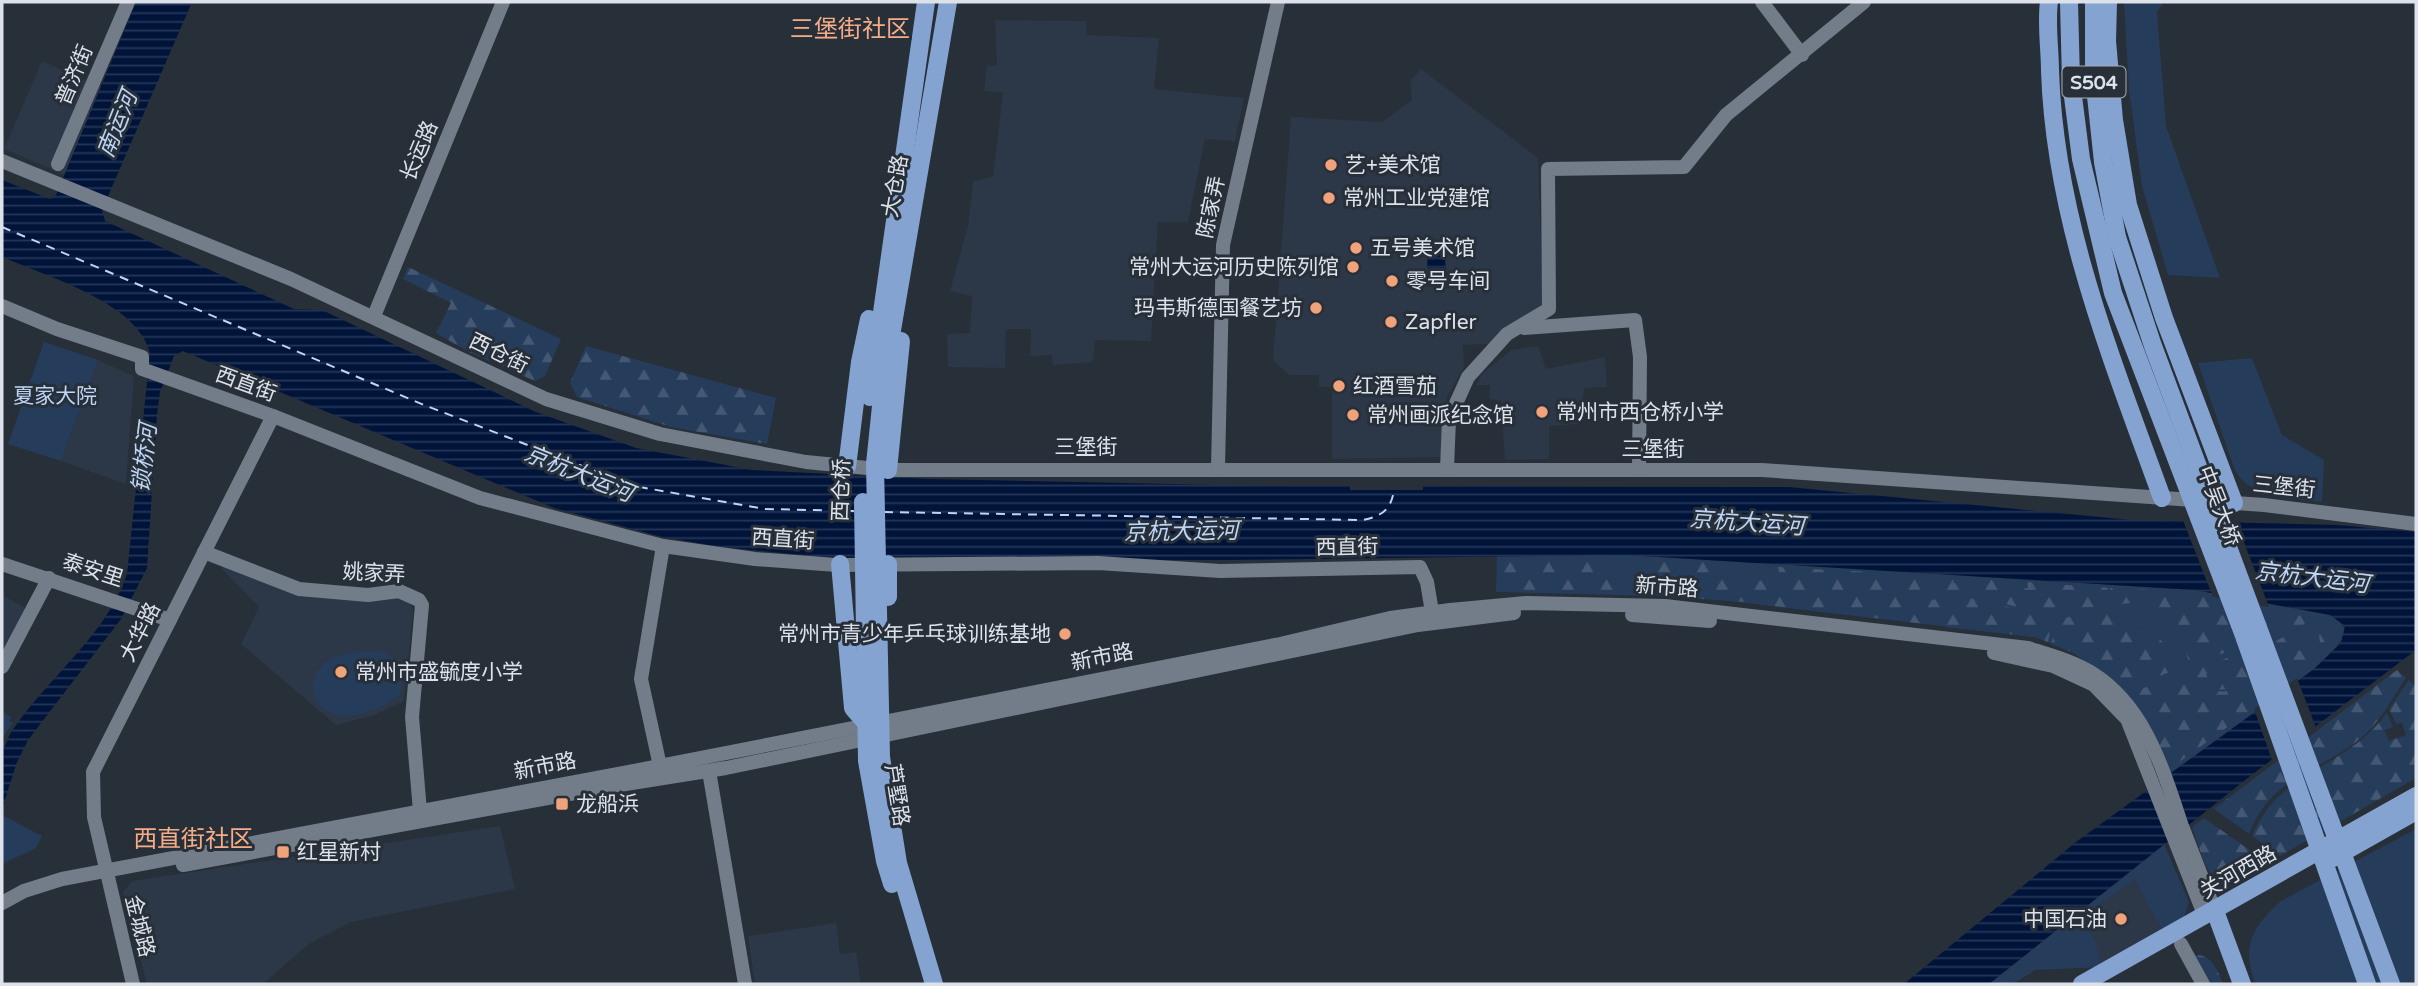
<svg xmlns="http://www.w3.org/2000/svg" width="2418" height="986" font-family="'Varela Round','Noto Sans SC',sans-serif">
<defs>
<pattern id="forest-firs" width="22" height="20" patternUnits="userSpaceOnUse" patternTransform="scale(1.75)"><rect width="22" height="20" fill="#263c5b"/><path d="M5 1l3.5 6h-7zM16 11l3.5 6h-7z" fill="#455873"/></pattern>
<pattern id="water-rules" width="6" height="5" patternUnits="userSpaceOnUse" patternTransform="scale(1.75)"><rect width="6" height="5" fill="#00143a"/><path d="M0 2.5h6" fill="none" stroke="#253657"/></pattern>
</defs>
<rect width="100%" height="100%" fill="#272f39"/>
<g fill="#2c3747">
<path d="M 995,20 L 1086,21 L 1086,35 L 1159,38 L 1154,89 L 1244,98 L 1235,141 L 1205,139 L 1188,222 L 1158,222 L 1151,341 L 1095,340 L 1093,362 L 1053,365 L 1052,355 L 1030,356 L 1031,329 L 1006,329 L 1005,368 L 948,367 L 947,334 L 970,333 L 972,296 L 950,291 L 968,226 L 973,181 L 993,177 L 1003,93 L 984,91 L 987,66 L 997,66 Z"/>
<path d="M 42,61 L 101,87 L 65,175 L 4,149 Z"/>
<path d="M 1421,69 L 1538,158 L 1543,308 L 1492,344 L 1463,345 L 1464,368 L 1447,397 L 1442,457 L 1332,459 L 1332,387 L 1319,387 L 1319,375 L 1289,375 L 1273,360 L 1291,117 L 1382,122 L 1412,100 L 1410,81 Z"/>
<path d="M 1538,346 L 1546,369 L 1605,357 L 1607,387 L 1584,388 L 1581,424 L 1549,426 L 1549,459 L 1505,460 L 1501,401 L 1489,399 L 1490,385 L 1476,385 L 1482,374 L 1511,350 Z"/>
<path d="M 98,360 L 134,376 L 126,484 L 61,461 Z"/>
<path d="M 224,564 L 299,591 L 397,593 L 409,600 L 413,611 L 404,701 L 375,715 L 336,725 L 241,644 L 259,607 L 222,569 Z"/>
<path d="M 2,595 L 27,609 L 2,656 Z"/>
<path d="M 500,826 L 515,889 L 351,922 L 310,943 L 263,984 L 147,984 L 123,892 L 132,881 Z"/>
<path d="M 2136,879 L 2164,933 L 2101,967 L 2082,917 Z"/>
<path d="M 836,923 L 840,954 L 856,952 L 861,984 L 755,984 L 748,936 Z"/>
</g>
<g fill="#263c5b">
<path d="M 2124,2 L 2164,2 L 2157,12 L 2166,126 L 2220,278 L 2168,275 L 2142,186 L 2129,90 Z"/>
<path d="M 44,342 L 98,360 L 61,461 L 8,444 Z"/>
<path d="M 2252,358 L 2282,435 L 2324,460 L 2322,502 C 2289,498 2251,501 2234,468 L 2198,363 Z"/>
<path d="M 1497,555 L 1626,555 L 2195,590 L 2330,615 L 2339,619 L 2346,632 C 2330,669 2207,748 2168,775 L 2106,677 L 2074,653 L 2035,637 L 1696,597 L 1496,592 Z"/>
<path d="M 378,650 C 400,658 405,672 400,694 C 376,716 319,732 312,686 C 319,651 349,654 378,650 Z"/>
<path d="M 3,712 L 11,717 L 9,721 L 13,723 L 2,739 Z"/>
<path d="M 2,815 L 42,836 L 36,848 L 2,864 Z"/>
<path d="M 2416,829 L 2416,984 L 2255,984 C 2242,945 2251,928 2281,901 Z"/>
<path d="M 2164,844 L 2189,902 L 2183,921 L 2164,933 L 2135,880 L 2082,917 L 2096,943 L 2101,967 L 2035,970 L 2013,984 L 1989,984 Z"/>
</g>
<g fill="url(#forest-firs)">
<path d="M 408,267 L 561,339 L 545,376 L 535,381 L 471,353 L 436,333 L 451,303 L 403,279 Z"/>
<path d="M 586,346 L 776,398 L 767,444 L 671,427 L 577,397 L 570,383 Z"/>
<path d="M 1501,557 L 1618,559 L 1618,593 L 1500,591 Z"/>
<path d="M 1647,559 L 1722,563 L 1722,578 L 1747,579 L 1745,602 L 1645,595 Z"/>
<path d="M 1768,566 L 1775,566 L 1771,574 L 1780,575 L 1778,567 L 1831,570 L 1827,577 L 1836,577 L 1834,570 L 1872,572 L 1925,624 L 1749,603 L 1751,580 L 1766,581 Z"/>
<path d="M 1890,573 L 1956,577 L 1953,583 L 1959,583 L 1957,578 L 1968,578 L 1967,593 L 1945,594 L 1918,600 Z"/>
<path d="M 1971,578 L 2025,582 L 2022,588 L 2028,588 L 2027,582 L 2081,586 L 2080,596 L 2097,598 L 2099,587 L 2108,588 L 2105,595 L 2112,595 L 2110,588 L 2131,589 L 2131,603 L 2083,608 L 2049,616 L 1970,594 Z"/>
<path d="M 2135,589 L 2192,593 L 2297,613 L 2286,621 L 2278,634 L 2189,665 C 2184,626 2159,624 2135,604 Z"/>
<path d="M 1944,597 L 1981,599 L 2052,620 L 2048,642 L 2035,637 L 1945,627 L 1921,603 Z"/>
<path d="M 2099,609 C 2133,614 2166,639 2184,667 L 2120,690 L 2074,653 L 2051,644 L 2058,620 Z"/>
<path d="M 2302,614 L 2305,624 L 2282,632 L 2288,622 Z"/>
<path d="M 2341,628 L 2337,641 L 2318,660 L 2313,645 L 2320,643 L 2319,635 Z"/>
<path d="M 2299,632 L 2302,641 L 2278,649 L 2280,657 L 2309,647 L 2315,663 L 2167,771 L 2124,695 L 2186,673 C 2209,703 2246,694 2266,664 C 2270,657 2272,644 2278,640 C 2283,636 2293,635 2299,632 Z"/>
<path d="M 2273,642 L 2264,662 L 2238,686 L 2230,666 L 2206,674 L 2209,681 L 2229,674 L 2233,688 C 2215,692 2201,688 2190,671 Z"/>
<path d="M 2397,670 L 2406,678 C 2392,698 2380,723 2361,738 C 2318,773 2271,776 2249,834 L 2214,809 Z"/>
<path d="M 2409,680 L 2416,686 L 2416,778 L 2280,856 L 2252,836 C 2280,768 2344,771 2387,713 L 2393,727 L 2384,730 L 2389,741 L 2406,735 L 2402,723 L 2396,724 L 2389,709 Z"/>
<path d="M 2204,818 L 2268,863 L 2224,886 C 2204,874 2200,848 2192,827 Z"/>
<path d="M 2195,955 C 2212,954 2218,971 2223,984 L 2211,984 Z"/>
</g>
<g fill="url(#water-rules)">
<path d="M 136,2 L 192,2 L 102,210 L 105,221 L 294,309 L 322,310 L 536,412 L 636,448 L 752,470 L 927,479 L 1268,486 L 1789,487 L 2131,520 L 2337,525 L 2416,532 L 2416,650 L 2249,777 L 1989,984 L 1904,984 L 2076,842 L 2314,669 L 2341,643 L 2345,626 L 2330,615 L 2195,590 L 1626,555 L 1224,560 L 842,559 L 721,547 L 662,537 L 554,508 L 183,351 L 174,356 L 160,392 L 157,414 L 147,568 L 121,619 L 28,740 L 17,762 L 2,809 L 2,753 L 10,734 C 46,678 105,638 127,574 L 150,353 C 138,303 49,277 2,257 L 2,180 L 50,199 L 56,195 Z"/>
<path d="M 1428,245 L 1432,245 L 1432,255 L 1445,255 L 1446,274 L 1427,268 Z"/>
</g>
<g fill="#272f39">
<rect x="1350" y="486" width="73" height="4"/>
<path d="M 2182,518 L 2235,519 L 2269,607 L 2213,597 Z"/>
<path d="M 2297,678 L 2317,730 L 2273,763 L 2254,709 Z"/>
</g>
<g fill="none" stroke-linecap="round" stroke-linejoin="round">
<g stroke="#bed5f7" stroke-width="2" stroke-dasharray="9 7" stroke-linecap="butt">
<path d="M 2,227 L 424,405 L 634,486 L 765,509 L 854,511"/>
<path d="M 884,512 L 1363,520 C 1382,516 1391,510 1394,490"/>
</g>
<g stroke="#737c89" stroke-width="14">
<path d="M 1762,2 L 1802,55"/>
<path d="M 2,161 L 291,279 L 546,399 L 660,434 L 806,462 L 888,470 L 1762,470 L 2264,505 L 2416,524"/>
<path d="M 58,164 L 128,2"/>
<path d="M 2,306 L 57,329 L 142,357 L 142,369 L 273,416 L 480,498 L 663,546 L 755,559 L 837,565 L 1098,563 L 1220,571 L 1420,567 L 1427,582 L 1432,612"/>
<path d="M 374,316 L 503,2"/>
<path d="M 1524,328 L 1635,320 L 1640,357 L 1639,470"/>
<path d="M 1218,468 L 1223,245 L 1278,2"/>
<path d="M 1447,469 L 1449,419 L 1468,377 L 1507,334 L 1549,309 L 1548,169 L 1684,167 L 1726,115 L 1864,2"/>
<path d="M 204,552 L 299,589 L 368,595 L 399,591 L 419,600 L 422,605 L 412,717 L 420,811"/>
<path d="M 2,564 L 170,620"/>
<path d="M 1632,615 L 1710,621"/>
<path d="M 1994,653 L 2053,666 L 2094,685 L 2127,719 L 2205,917"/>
<path d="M 2,667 L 49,578"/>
<path d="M 660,766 L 641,679 L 663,546"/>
<path d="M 709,771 L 745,984"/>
<path d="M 183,865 L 613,786 L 726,768 L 1418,625 L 1514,613"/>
<path d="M 2,903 L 24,891 L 62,879 L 660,766 L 1280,644 L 1390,618 L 1450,610 L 1526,603 L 1665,606 L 2028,648 C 2050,655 2073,661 2092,673 C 2146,707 2163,770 2182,826 C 2193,855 2204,883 2215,911"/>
<path d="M 2181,944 L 2203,984"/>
<path d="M 133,984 L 94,817 L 93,772 L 273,416"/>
</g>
<g stroke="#84a3d0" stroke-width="18">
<path d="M 2049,2 C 2046,24 2050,49 2050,71 C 2055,221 2112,359 2162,498"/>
<path d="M 2069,2 L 2071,81 L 2081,159 L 2113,293 L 2243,633 L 2367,984"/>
<path d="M 2094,2 L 2094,77 L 2103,162 L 2117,237 L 2153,346 L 2391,984"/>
<path d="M 2108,2 L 2107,41 L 2114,120 L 2128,205 L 2164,318 L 2234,503"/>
<path d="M 870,397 L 926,2"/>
<path d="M 847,467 L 860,362 L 869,319"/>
<path d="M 888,470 L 901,341"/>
<path d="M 863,502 L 867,761 L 885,861 L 892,884"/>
<path d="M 840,564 L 853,708 L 867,724"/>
<path d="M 888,564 L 888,597"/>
<path d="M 2333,858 L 2416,811"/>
<path d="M 2215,911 L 2242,984"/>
<path d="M 934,984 L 898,863 L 881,757 L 875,464 L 884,377 L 948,2"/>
<path d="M 2082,984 L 2416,796"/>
</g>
</g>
<g fill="#f0a27a" stroke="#272f39" stroke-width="2.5">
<circle cx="1331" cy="165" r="7"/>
<circle cx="1329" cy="198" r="7"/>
<circle cx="1356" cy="248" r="7"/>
<circle cx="1353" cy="267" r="7"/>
<circle cx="1392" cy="281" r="7"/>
<circle cx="1316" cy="308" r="7"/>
<circle cx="1391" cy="322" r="7"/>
<circle cx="1339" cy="386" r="7"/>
<circle cx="1542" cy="412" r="7"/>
<circle cx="1353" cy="415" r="7"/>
<circle cx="1065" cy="634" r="7"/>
<circle cx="341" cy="672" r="7"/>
<rect x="555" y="797" width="14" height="14" rx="3.5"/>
<rect x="276" y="845" width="14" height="14" rx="3.5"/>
<circle cx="2121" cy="919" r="7"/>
</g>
<g text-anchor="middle" stroke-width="6" stroke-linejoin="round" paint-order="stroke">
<rect fill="#272f39" stroke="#a6acb5" stroke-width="2" x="2062.5" y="66.5" width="63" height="31" rx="5"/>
<g font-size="19" font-weight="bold" fill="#dde2ea">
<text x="2094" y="89">S504</text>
</g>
<g font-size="21" fill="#dde2ea" stroke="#272f39">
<text transform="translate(74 75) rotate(-67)" y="7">普济街</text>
<text transform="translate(419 151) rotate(-67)" y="7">长运路</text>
<text transform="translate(895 186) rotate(-80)" y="7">大仓路</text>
<text transform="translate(1211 207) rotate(-78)" y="7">陈家弄</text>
<text transform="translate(499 353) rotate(26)" y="7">西仓街</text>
<text transform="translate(246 384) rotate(20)" y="7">西直街</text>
<text x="1086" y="454">三堡街</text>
<text x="1653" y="456">三堡街</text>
<text transform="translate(2284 487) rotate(6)" y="7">三堡街</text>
<text transform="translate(841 490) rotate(-88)" y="7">西仓桥</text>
<text transform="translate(2219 506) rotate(69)" y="7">中吴大桥</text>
<text transform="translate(783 539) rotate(4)" y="7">西直街</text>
<text transform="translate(1347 547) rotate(-1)" y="7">西直街</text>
<text transform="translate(93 570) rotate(18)" y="7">泰安里</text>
<text transform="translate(374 573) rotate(3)" y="7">姚家弄</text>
<text transform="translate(1667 587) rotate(4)" y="7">新市路</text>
<text transform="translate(140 632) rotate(-63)" y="7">大华路</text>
<text transform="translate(1102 657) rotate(-11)" y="7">新市路</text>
<text transform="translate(545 766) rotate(-11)" y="7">新市路</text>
<text transform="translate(897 795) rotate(81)" y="7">芦墅路</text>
<text transform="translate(2238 872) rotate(-30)" y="7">关河西路</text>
<text transform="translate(140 926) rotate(76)" y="7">金城路</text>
</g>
<g font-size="21" fill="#dde2ea" stroke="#272f39" text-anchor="start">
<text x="1345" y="172">艺+美术馆</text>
<text x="1343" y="205">常州工业党建馆</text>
<text x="1370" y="255">五号美术馆</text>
<text x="1339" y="274" text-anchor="end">常州大运河历史陈列馆</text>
<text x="1406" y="288">零号车间</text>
<text x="1302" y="315" text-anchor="end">玛韦斯德国餐艺坊</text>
<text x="1405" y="329">Zapfler</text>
<text x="1353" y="393">红酒雪茄</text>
<text x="1556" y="419">常州市西仓桥小学</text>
<text x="1367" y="422">常州画派纪念馆</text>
<text x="1051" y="641" text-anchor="end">常州市青少年乒乓球训练基地</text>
<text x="355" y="679">常州市盛毓度小学</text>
<text x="576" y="811">龙船浜</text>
<text x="297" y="859">红星新村</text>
<text x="2107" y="926" text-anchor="end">中国石油</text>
</g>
<g font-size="21" fill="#bed5f6" stroke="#272f39">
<text x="55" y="403">夏家大院</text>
</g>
<g font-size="23" font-style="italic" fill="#bed5f7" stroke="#272f39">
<text transform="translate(117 124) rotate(-68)" y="8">南运河</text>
<text transform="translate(144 458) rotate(-83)" y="8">锁桥河</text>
<text transform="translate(579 473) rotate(22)" y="8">京杭大运河</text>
<text transform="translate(1747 522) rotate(4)" y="8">京杭大运河</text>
<text transform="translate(1181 531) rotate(-1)" y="8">京杭大运河</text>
<text transform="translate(2312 577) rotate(7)" y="8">京杭大运河</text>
</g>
<g font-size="24" fill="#f5ac87" stroke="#272f39">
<text x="850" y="37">三堡街社区</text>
<text x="193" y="847">西直街社区</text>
</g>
</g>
<rect width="2418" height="986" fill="none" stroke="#dde2ea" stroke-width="7"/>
</svg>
